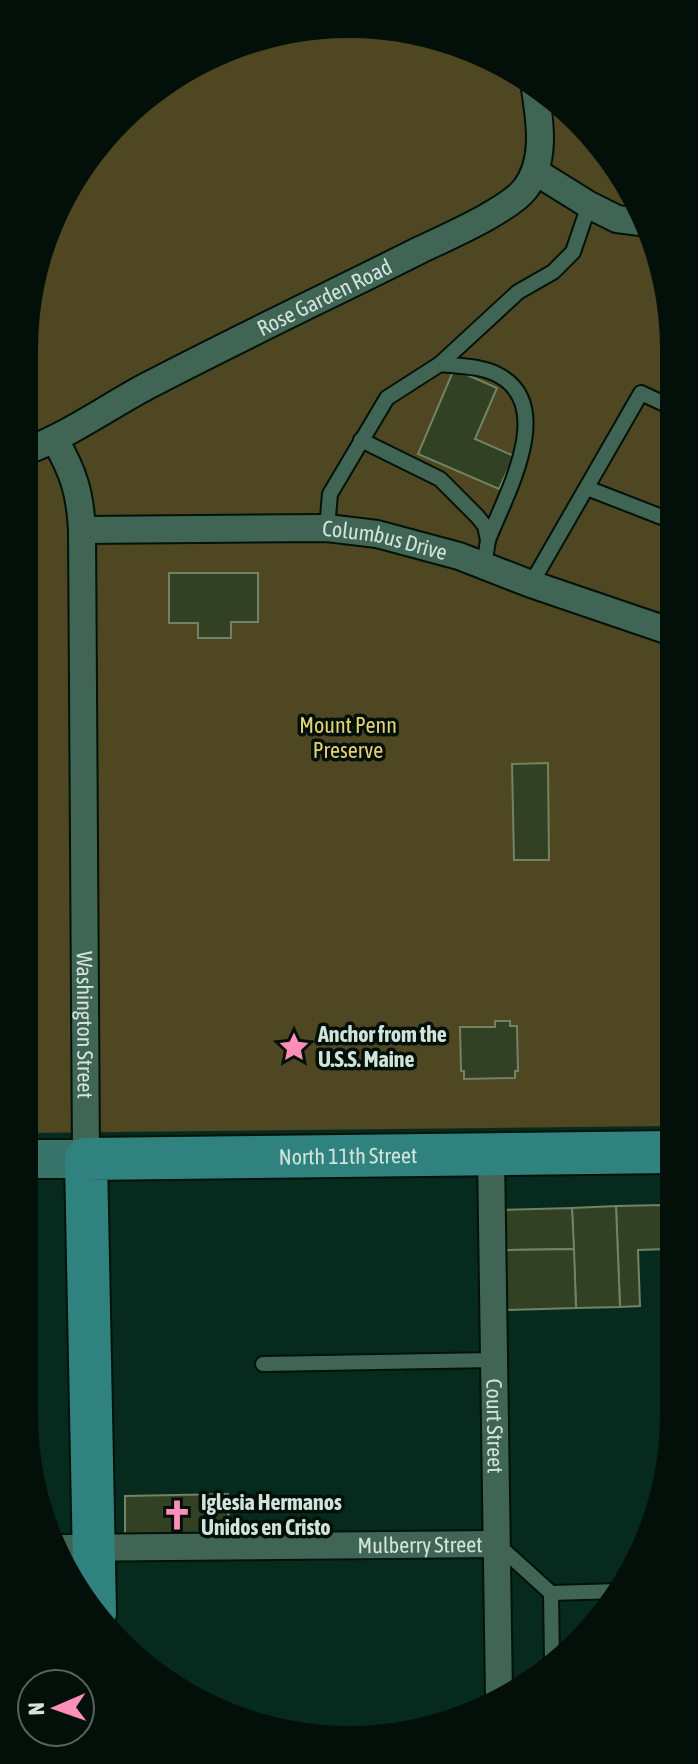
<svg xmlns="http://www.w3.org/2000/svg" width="698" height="1764" font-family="'Asap Condensed',sans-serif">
<rect width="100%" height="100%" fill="#062b1e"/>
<path fill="#4f4721" d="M 327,25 L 453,41 L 529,79 L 594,135 L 649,224 L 671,306 L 673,1126 L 24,1133 L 24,349 L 41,245 L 104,135 L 205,58 Z"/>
<g fill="#324024" stroke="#728364" stroke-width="2">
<path d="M 454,369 L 497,388 L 475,439 L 514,456 L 499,489 L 418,454 Z"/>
<path d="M 169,573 L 258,573 L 258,622 L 231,622 L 231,638 L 198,638 L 198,623 L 169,623 Z"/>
<path d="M 548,763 L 549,860 L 514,860 L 512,764 Z"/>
<path d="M 495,1021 L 510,1021 L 510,1026 L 517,1026 L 518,1071 L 515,1071 L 515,1078 L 464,1079 L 464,1071 L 461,1071 L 460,1027 L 495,1027 Z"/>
<path d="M 673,1204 L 674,1270 L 668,1270 L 665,1205 Z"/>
<path d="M 665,1205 L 668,1249 L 638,1250 L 640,1306 L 620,1307 L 616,1206 Z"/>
<path d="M 616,1206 L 620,1307 L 576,1308 L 572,1208 Z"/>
<path d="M 572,1208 L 574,1249 L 503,1250 L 502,1210 Z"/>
<path d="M 574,1249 L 576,1308 L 504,1310 L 503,1250 Z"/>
<path d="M 228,1494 L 229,1535 L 125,1536 L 125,1496 Z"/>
</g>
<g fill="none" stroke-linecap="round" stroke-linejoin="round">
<g stroke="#001209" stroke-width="18">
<g id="lane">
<path d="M 440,364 C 459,366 483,366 500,376 C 556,408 505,496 488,540"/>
<path d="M 361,440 L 440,479 L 477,516 L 485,526 L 488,540 L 484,566"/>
<path d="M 587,488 L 672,521"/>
<path d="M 327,528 L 330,494 L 387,398 L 440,364 L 518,292 L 553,272 L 573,252 L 589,205"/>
<path d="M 531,584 L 641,393 L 671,407"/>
<path d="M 263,1364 L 493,1360"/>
<path d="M 498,1545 L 551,1593 L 619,1591"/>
<path d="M 551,1593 L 552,1662"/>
<path d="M 505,1696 L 555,1662"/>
</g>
</g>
<g stroke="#001209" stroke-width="30">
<g id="street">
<path d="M 536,172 L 589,205 L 617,219 L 648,223"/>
<path id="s1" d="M 55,440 C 74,473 80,493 82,530 L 86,1159"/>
<path id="s2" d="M 24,452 C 69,435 106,408 147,386 C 237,339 330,295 420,250 C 447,237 509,210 525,189 C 548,160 539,116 534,82"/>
<path id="s3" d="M 82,530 L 327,528 L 377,534 L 459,556 L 531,584 L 672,632"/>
<path id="s4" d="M 491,1154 L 499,1698"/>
<path id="s5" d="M 58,1548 L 496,1544"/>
</g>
</g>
<g stroke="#001209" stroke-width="42">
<path id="secondary" d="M 24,1159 L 86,1159"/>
</g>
<g stroke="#001209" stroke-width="46">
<g id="primary">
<path id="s6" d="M 95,1613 L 86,1159 L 673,1152"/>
</g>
</g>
<use href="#lane" stroke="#416555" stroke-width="14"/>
<use href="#street" stroke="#416555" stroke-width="26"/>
<use href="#secondary" stroke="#38746a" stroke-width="38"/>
<use href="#primary" stroke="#30827e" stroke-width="42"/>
</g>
<defs>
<g id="sight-bare" transform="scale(2.4)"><path d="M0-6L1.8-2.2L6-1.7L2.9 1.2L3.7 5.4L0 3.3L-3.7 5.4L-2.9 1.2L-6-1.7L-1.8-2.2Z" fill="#ff8eb9" stroke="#03100a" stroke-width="2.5" paint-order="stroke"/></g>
<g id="church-bare" transform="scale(2.4)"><path d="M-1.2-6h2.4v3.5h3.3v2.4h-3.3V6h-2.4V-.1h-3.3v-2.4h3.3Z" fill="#ff8eb9" stroke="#03100a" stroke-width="2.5" paint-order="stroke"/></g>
</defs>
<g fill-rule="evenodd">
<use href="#sight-bare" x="294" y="1047"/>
<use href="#church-bare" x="177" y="1515"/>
</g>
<g text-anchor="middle" stroke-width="7" stroke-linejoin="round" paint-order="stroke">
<g font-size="22" fill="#d1e4db" stroke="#03100a">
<text dy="8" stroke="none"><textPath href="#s2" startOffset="338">Rose Garden Road</textPath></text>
<text dy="8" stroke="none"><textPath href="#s3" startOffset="304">Columbus Drive</textPath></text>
<text dy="8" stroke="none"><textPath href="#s1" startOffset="590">Washington Street</textPath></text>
<text dy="8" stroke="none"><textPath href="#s6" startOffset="716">North 11th Street</textPath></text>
<text dy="8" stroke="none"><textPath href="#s4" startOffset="272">Court Street</textPath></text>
<text dy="8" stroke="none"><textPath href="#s5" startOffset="362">Mulberry Street</textPath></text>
</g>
<g font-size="22" fill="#e5d174" stroke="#03100a">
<text x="348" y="733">Mount Penn<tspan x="348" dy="25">Preserve</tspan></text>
</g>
<g font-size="22" font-weight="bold" fill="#d1e4db" stroke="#03100a" text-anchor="start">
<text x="318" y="1042">Anchor from the<tspan x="318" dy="25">U.S.S. Maine</tspan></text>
<text x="201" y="1510">Iglesia Hermanos<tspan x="201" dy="25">Unidos en Cristo</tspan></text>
</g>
</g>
<path d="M0 0H698V1764H0ZM349 38H349A311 311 0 0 1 660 349V1415A311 311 0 0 1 349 1726H349A311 311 0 0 1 38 1415V349A311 311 0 0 1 349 38Z" fill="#03100a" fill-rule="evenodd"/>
<g transform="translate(56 1708) rotate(268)"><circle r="38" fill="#03100a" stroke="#55655e" stroke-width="2"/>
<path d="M0-6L14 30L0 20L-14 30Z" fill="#ff8eb9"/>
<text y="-12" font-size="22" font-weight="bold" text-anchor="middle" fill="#d1e4db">N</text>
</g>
</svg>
